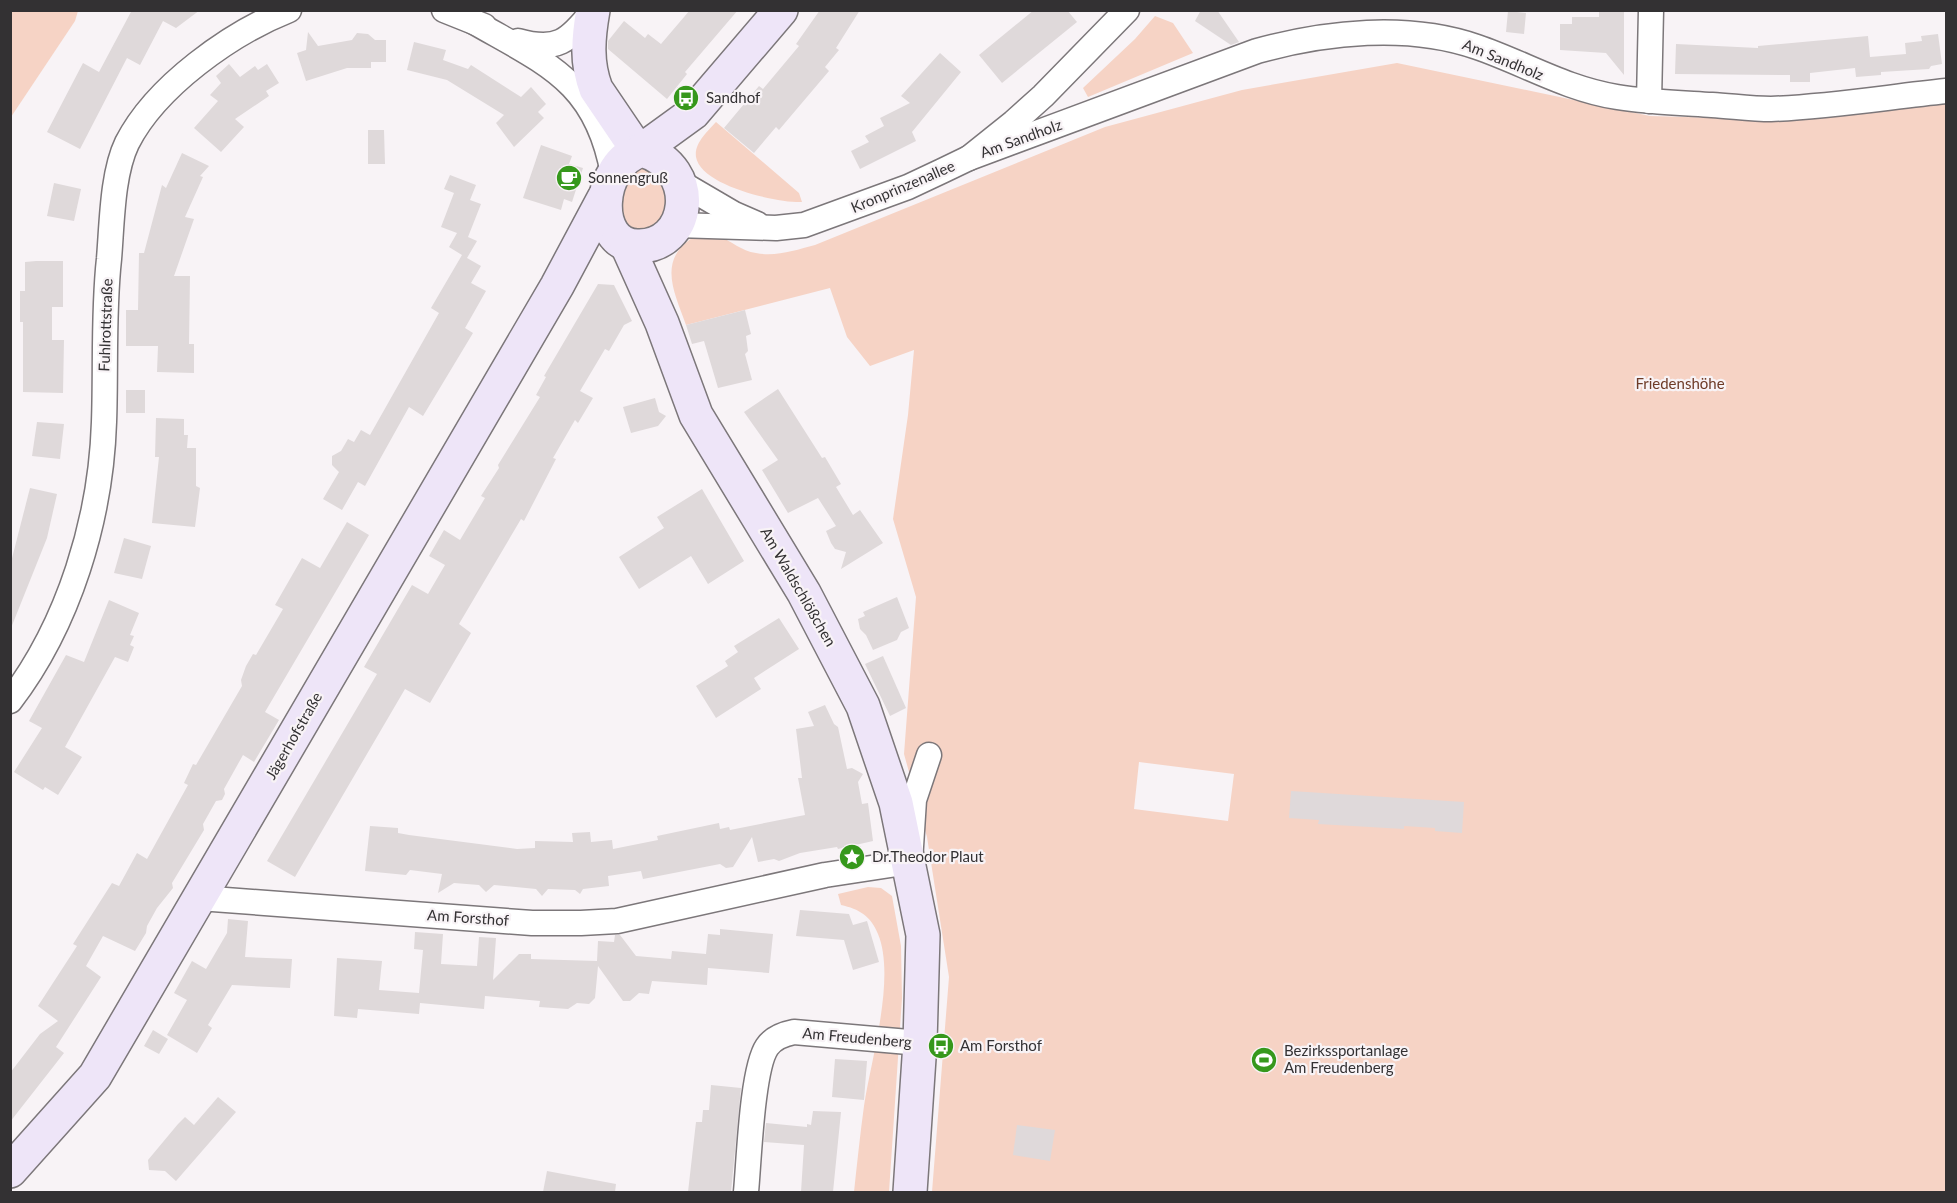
<svg xmlns="http://www.w3.org/2000/svg" width="1957" height="1203" font-family="Lato,sans-serif">
<rect width="100%" height="100%" fill="#f8f3f6"/>
<g fill="#f6d3c5" fill-rule="evenodd">
<path d="M 11,10 L 78,11 L 75,21 L 11,117 Z"/>
<path d="M 1155,16 L 1173,23 L 1193,53 L 1088,97 L 1083,88 L 1135,39 Z"/>
<path d="M 1397,63 L 1650,116 L 1785,120 L 1946,103 L 1946,1192 L 932,1192 L 949,977 L 927,837 L 904,754 L 916,597 L 893,519 L 908,415 L 914,350 L 870,366 L 847,337 L 830,288 L 686,325 C 676,296 658,264 688,241 C 695,235 709,232 718,236 C 732,241 741,251 756,253 C 776,257 796,250 815,245 L 1105,127 L 1242,90 ZM 1139,762 L 1234,774 L 1228,821 L 1134,809 Z"/>
<path d="M 716,122 L 799,193 L 802,202 C 777,203 701,186 696,157 C 694,143 708,131 716,122 Z"/>
<path d="M 638,166 L 663,171 L 672,216 L 642,236 L 621,224 L 616,200 Z"/>
<path d="M 868,887 L 881,888 L 892,896 L 901,946 L 902,998 L 889,1192 L 854,1192 C 857,1164 860,1135 864,1106 C 871,1059 896,978 878,934 C 871,916 859,909 841,905 L 838,894 Z"/>
</g>
<g fill="#dfd9da">
<path d="M 132,10 L 200,10 L 176,28 L 163,21 L 140,65 L 127,58 L 80,149 L 47,132 L 83,63 L 99,72 Z"/>
<path d="M 690,10 L 738,10 L 685,72 L 687,74 L 667,99 L 608,49 L 608,41 L 624,21 L 645,38 L 648,34 L 661,44 Z"/>
<path d="M 820,10 L 860,10 L 836,48 L 839,50 L 825,67 L 829,71 L 779,130 L 776,127 L 754,153 L 724,128 L 759,86 L 763,89 L 799,46 L 796,44 Z"/>
<path d="M 1034,10 L 1067,10 L 1077,22 L 1002,83 L 979,55 Z"/>
<path d="M 1201,10 L 1217,10 L 1239,42 L 1231,45 L 1195,21 Z"/>
<path d="M 1599,10 L 1624,10 L 1624,75 L 1606,53 L 1560,50 L 1560,24 L 1572,24 L 1572,17 L 1599,17 Z"/>
<path d="M 1508,11 L 1526,13 L 1524,34 L 1506,32 Z"/>
<path d="M 308,32 L 318,46 L 352,40 L 357,33 L 368,34 L 375,40 L 386,40 L 386,62 L 371,62 L 371,68 L 347,68 L 306,81 L 297,53 L 306,50 Z"/>
<path d="M 1938,34 L 1942,64 L 1931,66 L 1929,69 L 1881,72 L 1881,75 L 1856,77 L 1855,68 L 1810,73 L 1810,82 L 1790,82 L 1790,75 L 1675,74 L 1676,44 L 1758,48 L 1758,46 L 1868,36 L 1870,57 L 1906,54 L 1905,43 L 1922,41 L 1921,36 Z"/>
<path d="M 414,42 L 446,50 L 443,60 L 468,69 L 471,65 L 521,97 L 531,87 L 546,104 L 538,112 L 544,118 L 514,147 L 496,123 L 504,115 L 447,80 L 407,70 Z"/>
<path d="M 940,53 L 961,72 L 912,132 L 916,141 L 860,169 L 851,151 L 869,142 L 865,136 L 884,126 L 880,118 L 910,103 L 901,96 Z"/>
<path d="M 229,64 L 240,77 L 255,66 L 258,70 L 267,64 L 279,83 L 266,91 L 269,96 L 235,119 L 244,127 L 221,152 L 194,128 L 218,101 L 210,95 L 221,83 L 216,76 Z"/>
<path d="M 368,130 L 384,130 L 385,164 L 368,164 Z"/>
<path d="M 541,145 L 572,156 L 569,164 L 583,168 L 572,202 L 564,199 L 561,210 L 523,198 Z"/>
<path d="M 182,153 L 209,166 L 200,176 L 203,177 L 185,217 L 194,219 L 174,276 L 190,276 L 189,344 L 194,344 L 194,373 L 157,372 L 158,346 L 126,346 L 126,310 L 138,310 L 139,253 L 144,253 L 162,185 L 166,188 Z"/>
<path d="M 450,175 L 476,185 L 470,200 L 481,204 L 468,237 L 477,241 L 467,258 L 481,266 L 471,283 L 486,291 L 465,328 L 473,333 L 423,416 L 409,407 L 365,486 L 358,482 L 342,510 L 323,499 L 339,472 L 332,465 L 332,456 L 341,451 L 348,439 L 354,442 L 361,430 L 370,435 L 439,313 L 431,308 L 462,255 L 449,247 L 457,233 L 441,227 L 454,193 L 444,189 Z"/>
<path d="M 54,183 L 81,189 L 74,221 L 47,216 Z"/>
<path d="M 36,261 L 63,261 L 63,307 L 52,307 L 52,340 L 64,340 L 63,393 L 23,392 L 23,322 L 20,322 L 20,291 L 25,291 L 25,262 Z"/>
<path d="M 598,284 L 614,285 L 632,321 L 624,325 L 609,351 L 605,349 L 580,391 L 593,398 L 578,423 L 575,420 L 553,458 L 556,459 L 524,521 L 521,519 L 459,624 L 471,633 L 430,703 L 405,689 L 295,877 L 267,861 L 377,674 L 364,667 L 412,585 L 428,594 L 445,565 L 429,556 L 444,530 L 460,540 L 485,498 L 481,496 L 499,468 L 498,465 L 540,397 L 536,395 L 546,377 L 544,376 Z"/>
<path d="M 745,310 L 751,334 L 746,336 L 748,351 L 745,354 L 752,380 L 718,388 L 704,341 L 692,344 L 686,325 Z"/>
<path d="M 778,389 L 822,458 L 825,457 L 841,484 L 836,487 L 853,515 L 860,510 L 883,543 L 841,569 L 846,552 L 835,549 L 831,543 L 826,531 L 836,526 L 818,498 L 788,513 L 762,470 L 778,460 L 744,412 Z"/>
<rect x="126" y="390" width="19" height="23"/>
<path d="M 655,398 L 659,412 L 666,416 L 658,426 L 631,433 L 623,407 Z"/>
<path d="M 156,418 L 184,419 L 184,435 L 188,435 L 187,448 L 196,448 L 196,486 L 200,488 L 195,527 L 152,523 L 159,457 L 155,457 Z"/>
<path d="M 37,422 L 64,424 L 60,459 L 32,456 Z"/>
<path d="M 30,488 L 57,494 L 47,538 L 11,628 L 10,566 Z"/>
<path d="M 702,489 L 744,561 L 708,584 L 691,556 L 639,589 L 619,557 L 664,528 L 657,517 Z"/>
<path d="M 347,522 L 369,535 L 265,712 L 279,720 L 254,762 L 243,755 L 224,789 L 225,794 L 222,800 L 216,801 L 203,824 L 204,830 L 172,883 L 173,888 L 157,908 L 147,926 L 146,933 L 135,951 L 103,936 L 86,966 L 101,977 L 56,1047 L 64,1053 L 10,1122 L 10,1073 L 40,1034 L 58,1021 L 38,1006 L 77,946 L 73,944 L 112,883 L 119,886 L 137,853 L 147,859 L 188,785 L 184,783 L 193,764 L 196,765 L 242,686 L 241,680 L 246,666 L 253,654 L 256,655 L 283,609 L 275,605 L 302,558 L 320,568 Z"/>
<path d="M 124,538 L 151,546 L 142,579 L 114,573 Z"/>
<path d="M 897,597 L 909,628 L 901,632 L 897,640 L 873,650 L 866,635 L 860,629 L 858,619 L 865,616 L 863,612 Z"/>
<path d="M 109,600 L 139,613 L 130,635 L 134,636 L 130,645 L 134,647 L 128,662 L 115,657 L 65,747 L 82,757 L 58,795 L 45,787 L 43,790 L 14,772 L 42,728 L 29,721 L 66,655 L 84,662 Z"/>
<path d="M 779,618 L 799,649 L 754,678 L 761,689 L 716,718 L 696,686 L 728,666 L 725,661 L 738,652 L 734,646 Z"/>
<path d="M 883,656 L 906,708 L 890,716 L 865,664 Z"/>
<path d="M 825,705 L 834,724 L 838,727 L 847,769 L 852,768 L 863,774 L 858,782 L 862,804 L 868,803 L 873,841 L 838,849 L 837,847 L 800,853 L 779,861 L 774,859 L 758,862 L 752,837 L 733,867 L 726,868 L 720,864 L 643,879 L 641,871 L 608,876 L 609,886 L 583,889 L 580,894 L 575,890 L 548,889 L 542,896 L 536,889 L 494,885 L 486,892 L 479,885 L 454,883 L 438,893 L 442,874 L 410,870 L 406,875 L 365,871 L 370,826 L 398,828 L 398,833 L 409,835 L 517,849 L 535,848 L 535,841 L 573,842 L 572,833 L 590,832 L 591,842 L 612,840 L 613,849 L 658,840 L 657,836 L 719,823 L 720,829 L 729,827 L 730,830 L 805,815 L 798,778 L 802,778 L 796,729 L 814,726 L 808,712 Z"/>
<path d="M 1291,791 L 1464,802 L 1462,833 L 1435,831 L 1435,828 L 1404,826 L 1404,829 L 1318,824 L 1319,820 L 1289,818 Z"/>
<path d="M 800,910 L 849,914 L 853,925 L 867,921 L 879,962 L 853,970 L 844,940 L 796,936 Z"/>
<path d="M 228,919 L 248,921 L 245,957 L 292,959 L 290,988 L 232,985 L 208,1025 L 212,1028 L 197,1053 L 167,1035 L 187,1000 L 174,993 L 192,961 L 206,969 L 227,933 Z"/>
<path d="M 720,929 L 773,934 L 769,973 L 708,968 L 707,985 L 652,981 L 649,994 L 639,993 L 630,1001 L 623,1001 L 598,966 L 595,998 L 589,1004 L 577,1003 L 568,1009 L 539,1007 L 540,1001 L 485,996 L 484,1009 L 420,1003 L 419,1014 L 358,1009 L 357,1018 L 334,1016 L 337,958 L 382,961 L 379,990 L 419,993 L 423,950 L 414,949 L 415,932 L 443,934 L 441,964 L 477,966 L 479,937 L 496,938 L 493,980 L 519,954 L 531,954 L 531,959 L 597,961 L 598,941 L 614,942 L 615,935 L 620,935 L 636,956 L 671,959 L 672,951 L 706,954 L 708,934 L 720,935 Z"/>
<path d="M 153,1030 L 168,1039 L 159,1054 L 144,1046 Z"/>
<path d="M 835,1059 L 867,1061 L 864,1100 L 832,1097 Z"/>
<path d="M 711,1085 L 741,1088 L 731,1192 L 688,1192 L 696,1122 L 702,1122 L 703,1110 L 709,1110 Z"/>
<path d="M 218,1097 L 236,1112 L 176,1181 L 165,1171 L 149,1170 L 148,1160 L 178,1124 L 185,1117 L 194,1125 Z"/>
<path d="M 813,1111 L 841,1112 L 833,1192 L 801,1192 L 804,1145 L 764,1142 L 766,1123 L 807,1127 L 807,1124 L 811,1125 Z"/>
<path d="M 1017,1125 L 1055,1130 L 1050,1161 L 1013,1155 Z"/>
<path d="M 547,1171 L 616,1184 L 615,1192 L 543,1192 Z"/>
</g>
<g fill="none" stroke-linecap="round" stroke-linejoin="round">
<g stroke="#7c777a" stroke-width="27">
<g id="street">
<path d="M 444,10 L 484,26"/>
<path d="M 469,19 C 544,63 596,79 613,174"/>
<path d="M 518,41 C 557,52 569,41 592,12"/>
<path d="M 1649,101 L 1651,10"/>
<path d="M 969,158 L 1257,51 C 1326,32 1408,23 1477,47 C 1524,63 1566,89 1617,97 C 1648,102 1680,103 1712,105 C 1731,106 1751,109 1771,109 C 1829,107 1888,97 1946,91"/>
<path d="M 681,183 L 734,214 L 757,224"/>
<path d="M 676,225 L 776,228 L 804,225 L 908,187 L 942,171 L 969,158 L 1014,122 L 1043,96 L 1127,10"/>
<path d="M 10,701 C 69,624 101,519 104,422 C 106,368 103,313 109,259 C 112,224 112,174 127,143 C 156,86 231,33 289,10"/>
<path d="M 199,898 L 532,923 L 581,923 L 617,921 L 825,875 L 910,862 L 914,800 L 929,755"/>
<path d="M 746,1192 C 749,1161 752,1069 767,1047 C 773,1038 784,1034 794,1032 L 920,1043"/>
</g>
</g>
<g stroke="#7c777a" stroke-width="36">
<g id="secondary">
<path d="M 593,10 C 588,38 586,63 596,89 L 638,151"/>
<path d="M 642,150 C 702,168 691,248 637,246 C 592,245 596,163 642,150 Z"/>
<path d="M 642,150 L 693,113 L 781,10"/>
<path d="M 627,245 L 662,323 L 696,415 L 804,593 L 863,706 L 896,803 L 923,935 L 920,1043 L 910,1192"/>
<path d="M 10,1171 L 95,1076 L 557,286 L 604,198"/>
</g>
</g>
<use href="#street" stroke="#fff" stroke-width="24"/>
<use href="#secondary" stroke="#eee5f8" stroke-width="33"/>
</g>
<defs>
<g id="bus-disc" transform="scale(1.35)"><circle r="9.5" fill="#36981c" stroke="#f8f3f6"/><path d="M-5-6H5V4H4V6H2V4H-2V6H-4V4H-5ZM-3.5-4V0h7V-4ZM-3.5 1.2v1.5H-2V1.2ZM2 1.2v1.5H3.5V1.2Z" fill="#fff"/></g>
<g id="cafe-disc" transform="scale(1.35)"><circle r="9.5" fill="#36981c" stroke="#f8f3f6"/><path d="M-5.5-4.5H6V0H3Q3 3.5 0 3.5H-2.5Q-5.5 3.5-5.5 0ZM3-3.2v2h1.7v-2ZM-6 4.5H4V6H-6Z" fill="#fff"/></g>
<g id="sight-disc" transform="scale(1.35)"><circle r="9.5" fill="#36981c" stroke="#f8f3f6"/><path d="M0-6L1.8-2.2L6-1.7L2.9 1.2L3.7 5.4L0 3.3L-3.7 5.4L-2.9 1.2L-6-1.7L-1.8-2.2Z" fill="#fff"/></g>
<g id="stadium-disc" transform="scale(1.35)"><circle r="9.5" fill="#36981c" stroke="#f8f3f6"/><path d="M0-5a6.5 5 0 1 0 0 10a6.5 5 0 1 0 0-10ZM-3.5-1.8h7v3.6h-7Z" fill="#fff"/></g>
</defs>
<g fill-rule="evenodd">
<use href="#bus-disc" x="686" y="98"/>
<use href="#cafe-disc" x="569" y="178"/>
<use href="#sight-disc" x="852" y="857"/>
<use href="#bus-disc" x="941" y="1046"/>
<use href="#stadium-disc" x="1264" y="1060"/>
</g>
<g text-anchor="middle" stroke-width="4.5" stroke-linejoin="round" paint-order="stroke">
<g font-size="15" fill="#333133" stroke="#f8f3f6">
<text transform="translate(1503 60) rotate(22)" y="5">Am Sandholz</text>
<text transform="translate(1021 139) rotate(-20)" y="5">Am Sandholz</text>
<text transform="translate(903 187) rotate(-23)" y="5">Kronprinzenallee</text>
<text transform="translate(106 325) rotate(-88)" y="5">Fuhlrottstraße</text>
<text transform="translate(798 587) rotate(60)" y="5">Am Waldschlößchen</text>
<text transform="translate(294 736) rotate(-60)" y="5">Jägerhofstraße</text>
<text transform="translate(468 918) rotate(4)" y="5">Am Forsthof</text>
<text transform="translate(857 1038) rotate(5)" y="5">Am Freudenberg</text>
</g>
<g font-size="15" fill="#333133" stroke="#f8f3f6" text-anchor="start">
<text x="706" y="103">Sandhof</text>
<text x="588" y="183">Sonnengruß</text>
<text x="872" y="862">Dr.Theodor Plaut</text>
<text x="960" y="1051">Am Forsthof</text>
<text x="1284" y="1056">Bezirkssportanlage<tspan x="1284" dy="17">Am Freudenberg</tspan></text>
</g>
<g font-size="15" fill="#6e3b27" stroke="#f8f3f6">
<text x="1680" y="389">Friedenshöhe</text>
</g>
</g>
<rect width="1957" height="1203" fill="none" stroke="#333133" stroke-width="24"/>
</svg>
